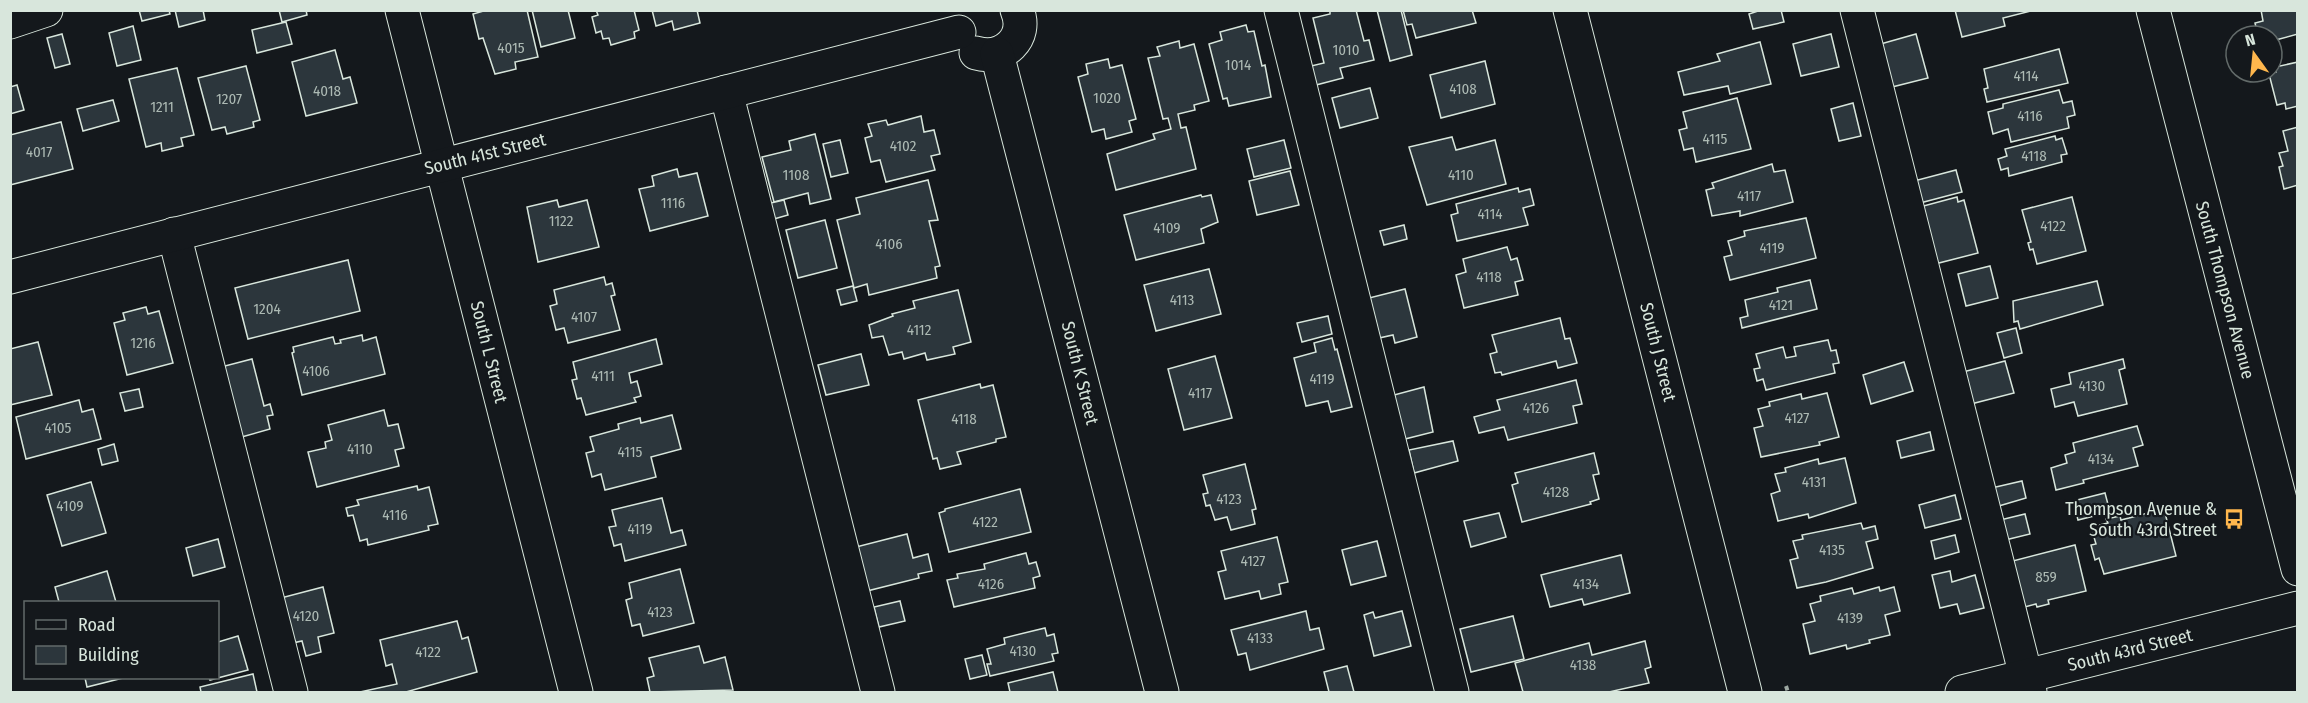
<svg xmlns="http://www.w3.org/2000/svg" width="2308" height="703" font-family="'Fira Sans Condensed',sans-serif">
<rect width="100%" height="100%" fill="#14181c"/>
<g fill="#2c363c" stroke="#d8e6dc" stroke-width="1.5">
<path d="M 139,10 L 169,10 L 170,14 L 142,21 Z"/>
<path d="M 175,10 L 203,10 L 205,20 L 179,27 Z"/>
<path d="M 279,10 L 306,10 L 307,15 L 282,22 Z"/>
<path d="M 487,10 L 527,10 L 538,57 L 515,62 L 516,69 L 495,74 L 483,38 L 479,39 L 473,14 Z"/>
<path d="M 532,10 L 568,10 L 575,38 L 541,47 Z"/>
<path d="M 596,10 L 634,10 L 639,30 L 634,32 L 635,38 L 611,45 L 609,38 L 603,39 L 601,31 L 596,33 L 592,17 L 598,15 Z"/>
<path d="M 652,10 L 697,10 L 700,23 L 674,30 L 672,21 L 656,26 Z"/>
<path d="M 1330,10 L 1356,10 L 1364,41 L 1369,40 L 1374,60 L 1340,68 L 1343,78 L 1316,85 L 1311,66 L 1324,63 L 1313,18 L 1330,14 Z"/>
<path d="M 1377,10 L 1401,10 L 1412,55 L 1390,61 Z"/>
<path d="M 1403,10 L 1472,10 L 1476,23 L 1416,38 L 1412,24 L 1407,25 Z"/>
<path d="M 1761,10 L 1781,10 L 1784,22 L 1753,29 L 1749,14 Z"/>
<path d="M 1955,10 L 2031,10 L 2031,11 L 2003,18 L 2005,26 L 1962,37 Z"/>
<path d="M 2261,10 L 2298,10 L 2298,34 L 2272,41 L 2272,36 L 2258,36 L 2255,23 L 2263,21 Z"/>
<path d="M 286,22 L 292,44 L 257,53 L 252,30 Z"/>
<path d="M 1246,25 L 1248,32 L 1254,31 L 1262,66 L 1265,65 L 1271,97 L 1229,106 L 1227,98 L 1223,99 L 1209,44 L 1222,40 L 1220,32 Z"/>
<path d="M 133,26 L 141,60 L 117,66 L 109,33 Z"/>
<path d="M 62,34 L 70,64 L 55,68 L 47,38 Z"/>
<path d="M 1831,34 L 1839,67 L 1801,76 L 1793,44 Z"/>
<path d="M 1916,34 L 1928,78 L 1888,88 L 1877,45 Z"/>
<path d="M 1179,41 L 1180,48 L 1194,44 L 1209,101 L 1194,105 L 1195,110 L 1178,114 L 1181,128 L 1186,127 L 1196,169 L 1116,190 L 1107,154 L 1155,139 L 1153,134 L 1171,129 L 1168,118 L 1163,119 L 1148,58 L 1160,56 L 1157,47 Z"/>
<path d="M 1760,42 L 1771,84 L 1730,94 L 1728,86 L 1684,95 L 1678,72 L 1720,61 L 1717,54 Z"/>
<path d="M 2059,49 L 2068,83 L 1987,102 L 1984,89 L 1988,88 L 1984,69 Z"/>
<path d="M 335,50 L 343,79 L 350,77 L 357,103 L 306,116 L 292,62 Z"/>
<path d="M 1108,59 L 1110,68 L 1122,65 L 1136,119 L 1129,121 L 1132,132 L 1106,139 L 1104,129 L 1092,132 L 1078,77 L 1088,74 L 1086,64 Z"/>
<path d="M 1485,61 L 1495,104 L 1441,118 L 1430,75 Z"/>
<path d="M 2298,62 L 2298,106 L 2286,109 L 2285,103 L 2277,105 L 2269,74 L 2276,72 L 2275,67 Z"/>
<path d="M 246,66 L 260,120 L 253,122 L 254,127 L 227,134 L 225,127 L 212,130 L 198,78 Z"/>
<path d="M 177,68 L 194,135 L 181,138 L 183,146 L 162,151 L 161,143 L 146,147 L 129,79 Z"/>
<path d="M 17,85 L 24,110 L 10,114 L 10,87 Z"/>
<path d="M 1370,88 L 1378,118 L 1340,128 L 1332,98 Z"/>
<path d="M 2059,90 L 2063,103 L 2072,101 L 2075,115 L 2067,117 L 2069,128 L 2011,142 L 2008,129 L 1993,134 L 1988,112 L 2003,108 L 2003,104 Z"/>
<path d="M 1737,98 L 1751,149 L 1696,162 L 1693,148 L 1684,150 L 1679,130 L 1687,128 L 1683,112 Z"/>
<path d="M 113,100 L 119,121 L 83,131 L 77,109 Z"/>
<path d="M 1853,103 L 1861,136 L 1839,141 L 1831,109 Z"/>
<path d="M 921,116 L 924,132 L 934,130 L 940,154 L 931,156 L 935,170 L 886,182 L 880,160 L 871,162 L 865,138 L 872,136 L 868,124 L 886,120 L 888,125 Z"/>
<path d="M 61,122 L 73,169 L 10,185 L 10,135 Z"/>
<path d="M 2298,127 L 2298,185 L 2284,189 L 2279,167 L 2283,166 L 2279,153 L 2288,151 L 2283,131 Z"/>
<path d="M 815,134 L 831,199 L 810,204 L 808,193 L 774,202 L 762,157 L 791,150 L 789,141 Z"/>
<path d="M 2055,136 L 2056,140 L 2062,138 L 2067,154 L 2061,155 L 2062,162 L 2009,176 L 2008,168 L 2001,170 L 1998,159 L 2007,156 L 2005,149 Z"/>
<path d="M 1452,137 L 1456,150 L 1495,140 L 1506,184 L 1427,205 L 1409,147 Z"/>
<path d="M 840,140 L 848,173 L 831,177 L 823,144 Z"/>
<path d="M 1284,140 L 1291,168 L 1254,177 L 1247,149 Z"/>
<path d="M 1772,164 L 1774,172 L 1785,170 L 1793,202 L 1740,216 L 1740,211 L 1712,216 L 1706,190 L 1714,188 L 1712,183 Z"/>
<path d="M 677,169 L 679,177 L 697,173 L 708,216 L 650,231 L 639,189 L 654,186 L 652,176 Z"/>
<path d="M 1956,170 L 1962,192 L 1920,203 L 1914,181 Z"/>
<path d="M 1290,171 L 1299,205 L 1257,215 L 1249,181 Z"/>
<path d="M 928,180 L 938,220 L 929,221 L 940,266 L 935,267 L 937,278 L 869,295 L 867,284 L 854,288 L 837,220 L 860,214 L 856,198 Z"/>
<path d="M 1518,188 L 1519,192 L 1530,189 L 1534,205 L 1523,208 L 1528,225 L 1457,241 L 1451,215 L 1458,213 L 1456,204 Z"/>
<path d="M 1201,195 L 1202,197 L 1211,195 L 1218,222 L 1201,229 L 1204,243 L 1136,260 L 1124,215 Z"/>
<path d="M 1957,197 L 1958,202 L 1964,200 L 1978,253 L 1931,265 L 1916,208 Z"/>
<path d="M 2072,197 L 2086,251 L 2037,264 L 2033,249 L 2030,250 L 2028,243 L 2031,242 L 2022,210 Z"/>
<path d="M 557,200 L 559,207 L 587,200 L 599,247 L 538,262 L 527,207 Z"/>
<path d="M 784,200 L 788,215 L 767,221 L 762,205 Z"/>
<path d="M 1806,218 L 1816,258 L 1730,280 L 1724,257 L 1732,255 L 1728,241 L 1745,236 L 1744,231 Z"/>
<path d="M 825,220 L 837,268 L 798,278 L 786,230 Z"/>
<path d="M 1404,225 L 1407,239 L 1384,245 L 1380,231 Z"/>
<path d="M 1507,247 L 1511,260 L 1517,258 L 1523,280 L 1515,282 L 1518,295 L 1464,308 L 1456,275 L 1466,272 L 1463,259 Z"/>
<path d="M 348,260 L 360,311 L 248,339 L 235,288 Z"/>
<path d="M 1990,266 L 1998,298 L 1966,306 L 1958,274 Z"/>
<path d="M 1209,269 L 1221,314 L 1156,331 L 1144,285 Z"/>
<path d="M 604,277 L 606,285 L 612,283 L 615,295 L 611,296 L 620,330 L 568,343 L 564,328 L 556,330 L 550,306 L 557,304 L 554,290 Z"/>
<path d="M 1810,280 L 1817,309 L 1742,328 L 1740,318 L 1748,316 L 1745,300 L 1778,292 L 1777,288 Z"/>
<path d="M 2097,281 L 2103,305 L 2020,329 L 2018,321 L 2014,322 L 2013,301 Z"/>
<path d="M 853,286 L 857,301 L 841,305 L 837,290 Z"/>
<path d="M 1405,289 L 1417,337 L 1395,343 L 1393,335 L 1379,338 L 1369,298 Z"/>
<path d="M 958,290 L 971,342 L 953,347 L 955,354 L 927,360 L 925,353 L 904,359 L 902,352 L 889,355 L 883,336 L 872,338 L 869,325 L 893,316 L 892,314 L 915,308 L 913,301 Z"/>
<path d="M 146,307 L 148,314 L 159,311 L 173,363 L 127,375 L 114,323 L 125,320 L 123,313 Z"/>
<path d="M 1328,316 L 1332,334 L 1302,342 L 1297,323 Z"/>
<path d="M 1560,318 L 1565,339 L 1570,338 L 1577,363 L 1558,368 L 1556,361 L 1502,375 L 1501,372 L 1495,373 L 1490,354 L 1497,352 L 1492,335 Z"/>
<path d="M 2016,328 L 2022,353 L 2004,358 L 1997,333 Z"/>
<path d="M 362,335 L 363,341 L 376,337 L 385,374 L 302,395 L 292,353 L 294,352 L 293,347 L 333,337 L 335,344 L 341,343 L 340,340 Z"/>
<path d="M 1332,338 L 1335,350 L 1337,349 L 1352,407 L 1331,412 L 1328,401 L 1306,406 L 1294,358 L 1316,352 L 1314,343 Z"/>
<path d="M 656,339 L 662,364 L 629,373 L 631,383 L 637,381 L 641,396 L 634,398 L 636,402 L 586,415 L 581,398 L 577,399 L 572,380 L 577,379 L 573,362 Z"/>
<path d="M 1828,340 L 1831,351 L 1836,350 L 1839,363 L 1833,364 L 1835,373 L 1766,390 L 1763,379 L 1757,381 L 1754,369 L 1760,368 L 1756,354 L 1783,347 L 1786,358 L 1796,356 L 1794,347 Z"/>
<path d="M 38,342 L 52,395 L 10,405 L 10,349 Z"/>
<path d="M 861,354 L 869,385 L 826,395 L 818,365 Z"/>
<path d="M 1215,356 L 1232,418 L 1184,430 L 1168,369 Z"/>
<path d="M 252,359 L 264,406 L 270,404 L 273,415 L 267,416 L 270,429 L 238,438 L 221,367 Z"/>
<path d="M 2123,359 L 2125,368 L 2119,370 L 2127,404 L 2078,416 L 2074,402 L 2055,407 L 2051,389 L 2071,384 L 2069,373 Z"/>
<path d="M 2005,361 L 2014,393 L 1967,405 L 1959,373 Z"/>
<path d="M 1904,362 L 1913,391 L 1871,404 L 1863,375 Z"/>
<path d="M 1576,380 L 1582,404 L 1573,406 L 1577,423 L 1508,440 L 1504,427 L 1479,433 L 1474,417 L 1500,410 L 1497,400 Z"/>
<path d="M 980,384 L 981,388 L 993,385 L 1006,437 L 996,439 L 996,442 L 957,452 L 961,464 L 940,469 L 937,458 L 933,459 L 918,400 Z"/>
<path d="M 1424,387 L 1433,432 L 1405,439 L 1394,395 Z"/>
<path d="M 139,389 L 143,407 L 125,411 L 120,393 Z"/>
<path d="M 1827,393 L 1839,437 L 1819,442 L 1820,445 L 1761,457 L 1754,428 L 1763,426 L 1758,409 L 1770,406 L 1769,402 L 1801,394 L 1802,399 Z"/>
<path d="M 79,400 L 82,412 L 93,409 L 101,439 L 26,459 L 16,417 Z"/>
<path d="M 384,410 L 388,426 L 398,424 L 404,448 L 395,450 L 399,466 L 317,487 L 308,452 L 326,448 L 325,442 L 332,440 L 328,425 Z"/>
<path d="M 672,415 L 681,449 L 651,457 L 656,477 L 605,490 L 601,474 L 592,477 L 586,453 L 594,451 L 590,437 L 619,429 L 618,424 L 640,418 L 641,423 Z"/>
<path d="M 2137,426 L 2143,445 L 2133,448 L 2138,466 L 2083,480 L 2084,483 L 2056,490 L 2051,468 L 2067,463 L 2065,455 L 2075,452 L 2073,443 Z"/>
<path d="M 1930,432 L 1934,450 L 1901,458 L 1897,441 Z"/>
<path d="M 1453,441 L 1458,461 L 1414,473 L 1409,450 Z"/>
<path d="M 114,444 L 118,461 L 102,465 L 98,449 Z"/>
<path d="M 1594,453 L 1599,474 L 1593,475 L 1599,499 L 1590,502 L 1591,504 L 1522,522 L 1512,485 L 1518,483 L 1515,473 Z"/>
<path d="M 1845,458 L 1856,503 L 1809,518 L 1808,514 L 1778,521 L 1771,494 L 1780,491 L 1775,474 L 1786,472 L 1785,468 L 1818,459 L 1819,464 Z"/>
<path d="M 1245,464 L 1256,509 L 1252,510 L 1255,524 L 1231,530 L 1227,517 L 1215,520 L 1210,505 L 1206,506 L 1203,494 L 1208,493 L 1203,475 Z"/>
<path d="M 2022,481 L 2026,498 L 1992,508 L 1987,489 Z"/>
<path d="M 91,482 L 106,533 L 62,546 L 47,495 Z"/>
<path d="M 417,486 L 418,490 L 429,487 L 438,524 L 428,526 L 429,530 L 368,545 L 367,539 L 360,541 L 353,515 L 348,516 L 346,508 L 359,505 L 357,500 Z"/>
<path d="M 1020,489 L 1031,532 L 949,552 L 939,513 L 945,511 L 945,509 Z"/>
<path d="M 2105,493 L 2110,512 L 2078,520 L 2073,501 Z"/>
<path d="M 1955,495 L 1961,519 L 1925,528 L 1919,505 Z"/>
<path d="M 662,498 L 671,533 L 682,530 L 686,545 L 625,561 L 621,544 L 614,546 L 609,527 L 616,526 L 612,510 Z"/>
<path d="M 2164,509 L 2176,556 L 2104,574 L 2099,558 L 2095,560 L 2091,545 L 2096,544 L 2091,527 L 2108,523 L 2106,519 L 2120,516 L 2121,520 Z"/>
<path d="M 1499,513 L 1506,537 L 1471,547 L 1464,521 Z"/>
<path d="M 2025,514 L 2030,534 L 2001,541 L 1996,521 Z"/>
<path d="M 1861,523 L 1863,529 L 1875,526 L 1878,539 L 1866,542 L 1873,568 L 1826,582 L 1797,588 L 1790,560 L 1798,558 L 1793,541 L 1803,539 L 1802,535 Z"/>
<path d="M 907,534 L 913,558 L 928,554 L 932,571 L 918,574 L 919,578 L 867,591 L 856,547 Z"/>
<path d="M 1955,535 L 1959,552 L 1935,559 L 1931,541 Z"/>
<path d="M 1277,537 L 1288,582 L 1279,584 L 1281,594 L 1261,599 L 1259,591 L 1225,599 L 1218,572 L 1226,570 L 1221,551 Z"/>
<path d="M 218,539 L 225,567 L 193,576 L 186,548 Z"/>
<path d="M 1377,541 L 1386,576 L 1351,585 L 1342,550 Z"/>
<path d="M 2075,545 L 2086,591 L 2048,600 L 2049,604 L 2037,607 L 2036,604 L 2017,609 L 2005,563 Z"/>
<path d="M 1026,553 L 1029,564 L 1036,562 L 1040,576 L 1033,578 L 1035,588 L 954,607 L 947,580 L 958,578 L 957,574 L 985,569 L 984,564 Z"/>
<path d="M 1621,555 L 1630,593 L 1584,605 L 1582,599 L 1550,607 L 1541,575 Z"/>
<path d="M 680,569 L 694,623 L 643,636 L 640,624 L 632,626 L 626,600 L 632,598 L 629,583 Z"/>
<path d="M 107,571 L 116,602 L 59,602 L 55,587 Z"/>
<path d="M 1950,571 L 1952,582 L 1975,575 L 1984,608 L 1960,614 L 1957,604 L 1940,608 L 1932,575 Z"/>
<path d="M 323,587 L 334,633 L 318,637 L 321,652 L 306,656 L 302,641 L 288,644 L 277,599 Z"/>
<path d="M 1879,587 L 1880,591 L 1894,587 L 1900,611 L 1885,615 L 1890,635 L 1869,640 L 1870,643 L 1847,649 L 1846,645 L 1810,654 L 1803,624 L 1815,621 L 1810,604 L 1821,601 L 1820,596 L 1852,588 L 1854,594 Z"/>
<path d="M 900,601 L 905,621 L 879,627 L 874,607 Z"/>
<path d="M 1306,611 L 1310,630 L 1319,628 L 1324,649 L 1250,670 L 1246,653 L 1238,655 L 1231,630 Z"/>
<path d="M 1402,611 L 1411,646 L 1374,656 L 1364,615 L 1373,612 L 1375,618 Z"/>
<path d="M 1513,616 L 1524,659 L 1471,672 L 1460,629 Z"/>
<path d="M 457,621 L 462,639 L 468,637 L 477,672 L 406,692 L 360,692 L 397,684 L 392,664 L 386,666 L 380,640 Z"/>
<path d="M 1045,628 L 1047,636 L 1054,634 L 1058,653 L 1052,654 L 1054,661 L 990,676 L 987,664 L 991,664 L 987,649 L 1005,644 L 1004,638 Z"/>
<path d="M 238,636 L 248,670 L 210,680 L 209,678 L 218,678 L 218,642 Z"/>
<path d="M 1645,641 L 1651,667 L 1645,669 L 1649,683 L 1609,692 L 1523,692 L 1515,663 L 1589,643 L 1592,655 Z"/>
<path d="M 699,646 L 704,663 L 725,657 L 733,690 L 650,692 L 647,678 L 654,676 L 649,658 Z"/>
<path d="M 982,655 L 987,675 L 970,679 L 965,659 Z"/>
<path d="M 1347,666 L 1354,692 L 1329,692 L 1324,672 Z"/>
<path d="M 1053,672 L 1058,692 L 1010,692 L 1008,683 Z"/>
<path d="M 253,674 L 257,692 L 201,692 L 200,687 Z"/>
<path d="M 85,678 L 123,678 L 87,687 Z"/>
</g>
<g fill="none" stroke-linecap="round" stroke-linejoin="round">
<g stroke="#d8e6dc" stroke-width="35">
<g id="minor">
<path d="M 402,10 L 576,692"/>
<path d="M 1281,10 L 1452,692"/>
<path d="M 1570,10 L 1745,692"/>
<path d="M 1857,10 L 2030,692"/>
<path d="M 10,22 L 46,10"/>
<path d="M 976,53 C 1003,61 1029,38 1017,10"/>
<path d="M 997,54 L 1162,692"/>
<path d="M 726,92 L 878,692"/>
<path d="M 174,234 L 291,692"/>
<path d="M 10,277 L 959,32"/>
<path d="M 1962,692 L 2298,608"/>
</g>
</g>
<g stroke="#d8e6dc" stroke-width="35">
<path id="major" d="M 2153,10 L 2298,569"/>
</g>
<path stroke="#9da8a2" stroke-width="4" stroke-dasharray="4.5 3" stroke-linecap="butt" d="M 1786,686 L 1788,692"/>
<use href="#minor" stroke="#14181c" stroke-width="33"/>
<use href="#major" stroke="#14181c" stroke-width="33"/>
</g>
<defs>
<g id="bus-bare" transform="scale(1.62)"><path d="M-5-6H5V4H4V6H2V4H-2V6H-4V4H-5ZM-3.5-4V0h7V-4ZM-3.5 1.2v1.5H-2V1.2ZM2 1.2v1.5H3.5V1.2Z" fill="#ffb74d" stroke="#14181c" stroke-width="2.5" paint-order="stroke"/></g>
</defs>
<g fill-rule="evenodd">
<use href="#bus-bare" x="2234" y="519"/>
</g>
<g text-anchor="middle" stroke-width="4.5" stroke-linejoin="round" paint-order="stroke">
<g font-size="15" fill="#adbab4">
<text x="511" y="53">4015</text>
<text x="1346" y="55">1010</text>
<text x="1238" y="70">1014</text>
<text x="2026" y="81">4114</text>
<text x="1463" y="94">4108</text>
<text x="327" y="96">4018</text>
<text x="1107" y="103">1020</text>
<text x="229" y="104">1207</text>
<text x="162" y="112">1211</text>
<text x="2030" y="121">4116</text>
<text x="1715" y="144">4115</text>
<text x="903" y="151">4102</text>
<text x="39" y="157">4017</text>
<text x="2034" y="161">4118</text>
<text x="796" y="180">1108</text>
<text x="1461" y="180">4110</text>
<text x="1749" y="201">4117</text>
<text x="673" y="208">1116</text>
<text x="1490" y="219">4114</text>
<text x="561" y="226">1122</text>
<text x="2053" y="231">4122</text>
<text x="1167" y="233">4109</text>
<text x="889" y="249">4106</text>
<text x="1772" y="253">4119</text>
<text x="1489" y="282">4118</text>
<text x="1182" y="305">4113</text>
<text x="1781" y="310">4121</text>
<text x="267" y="314">1204</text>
<text x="584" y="322">4107</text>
<text x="919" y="335">4112</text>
<text x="143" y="348">1216</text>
<text x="316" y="376">4106</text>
<text x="603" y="381">4111</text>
<text x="1322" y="384">4119</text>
<text x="2092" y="391">4130</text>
<text x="1200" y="398">4117</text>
<text x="1536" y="413">4126</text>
<text x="1797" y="423">4127</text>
<text x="964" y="424">4118</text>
<text x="58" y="433">4105</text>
<text x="360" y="454">4110</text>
<text x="630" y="457">4115</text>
<text x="2101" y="464">4134</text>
<text x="1814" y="487">4131</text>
<text x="1556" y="497">4128</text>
<text x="1229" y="504">4123</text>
<text x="70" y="511">4109</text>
<text x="395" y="520">4116</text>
<text x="985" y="527">4122</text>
<text x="640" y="534">4119</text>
<text x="1832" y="555">4135</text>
<text x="1253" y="566">4127</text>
<text x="2046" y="582">859</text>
<text x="991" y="589">4126</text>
<text x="1586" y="589">4134</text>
<text x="660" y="617">4123</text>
<text x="306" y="621">4120</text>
<text x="1850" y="623">4139</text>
<text x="1260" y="643">4133</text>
<text x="1023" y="656">4130</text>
<text x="428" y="657">4122</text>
<text x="1583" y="670">4138</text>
</g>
<g font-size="18" fill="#d8e6dc" stroke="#14181c">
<text transform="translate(485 154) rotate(-14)" y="6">South 41st Street</text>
<text transform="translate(2225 290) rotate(75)" y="6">South Thompson Avenue</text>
<text transform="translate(489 352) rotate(76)" y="6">South L Street</text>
<text transform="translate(1658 352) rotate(76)" y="6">South J Street</text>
<text transform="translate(1080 373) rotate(76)" y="6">South K Street</text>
<text transform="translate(2130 650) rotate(-14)" y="6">South 43rd Street</text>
</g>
<g font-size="18" fill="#d8e6dc" stroke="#14181c" text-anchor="end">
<text x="2217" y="515">Thompson Avenue &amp;<tspan x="2217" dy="21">South 43rd Street</tspan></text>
</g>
</g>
<rect width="2308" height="703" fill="none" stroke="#d8e6dc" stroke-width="24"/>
<rect x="24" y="601" width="195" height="78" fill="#14181c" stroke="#626a69" stroke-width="1.5"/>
<rect x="36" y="620" width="30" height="9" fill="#14181c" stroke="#626a69" stroke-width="1.5"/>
<text x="78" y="631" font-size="18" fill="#d8e6dc">Road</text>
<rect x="36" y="646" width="30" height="18" fill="#2c363c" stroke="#626a69" stroke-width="1.5"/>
<text x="78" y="661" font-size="18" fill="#d8e6dc">Building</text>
<g transform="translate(2254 54) rotate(345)"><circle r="28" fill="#14181c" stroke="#626a69" stroke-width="1.5"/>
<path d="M0-4.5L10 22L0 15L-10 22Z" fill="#ffb74d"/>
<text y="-9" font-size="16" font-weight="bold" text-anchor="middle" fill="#d8e6dc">N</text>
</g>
</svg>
